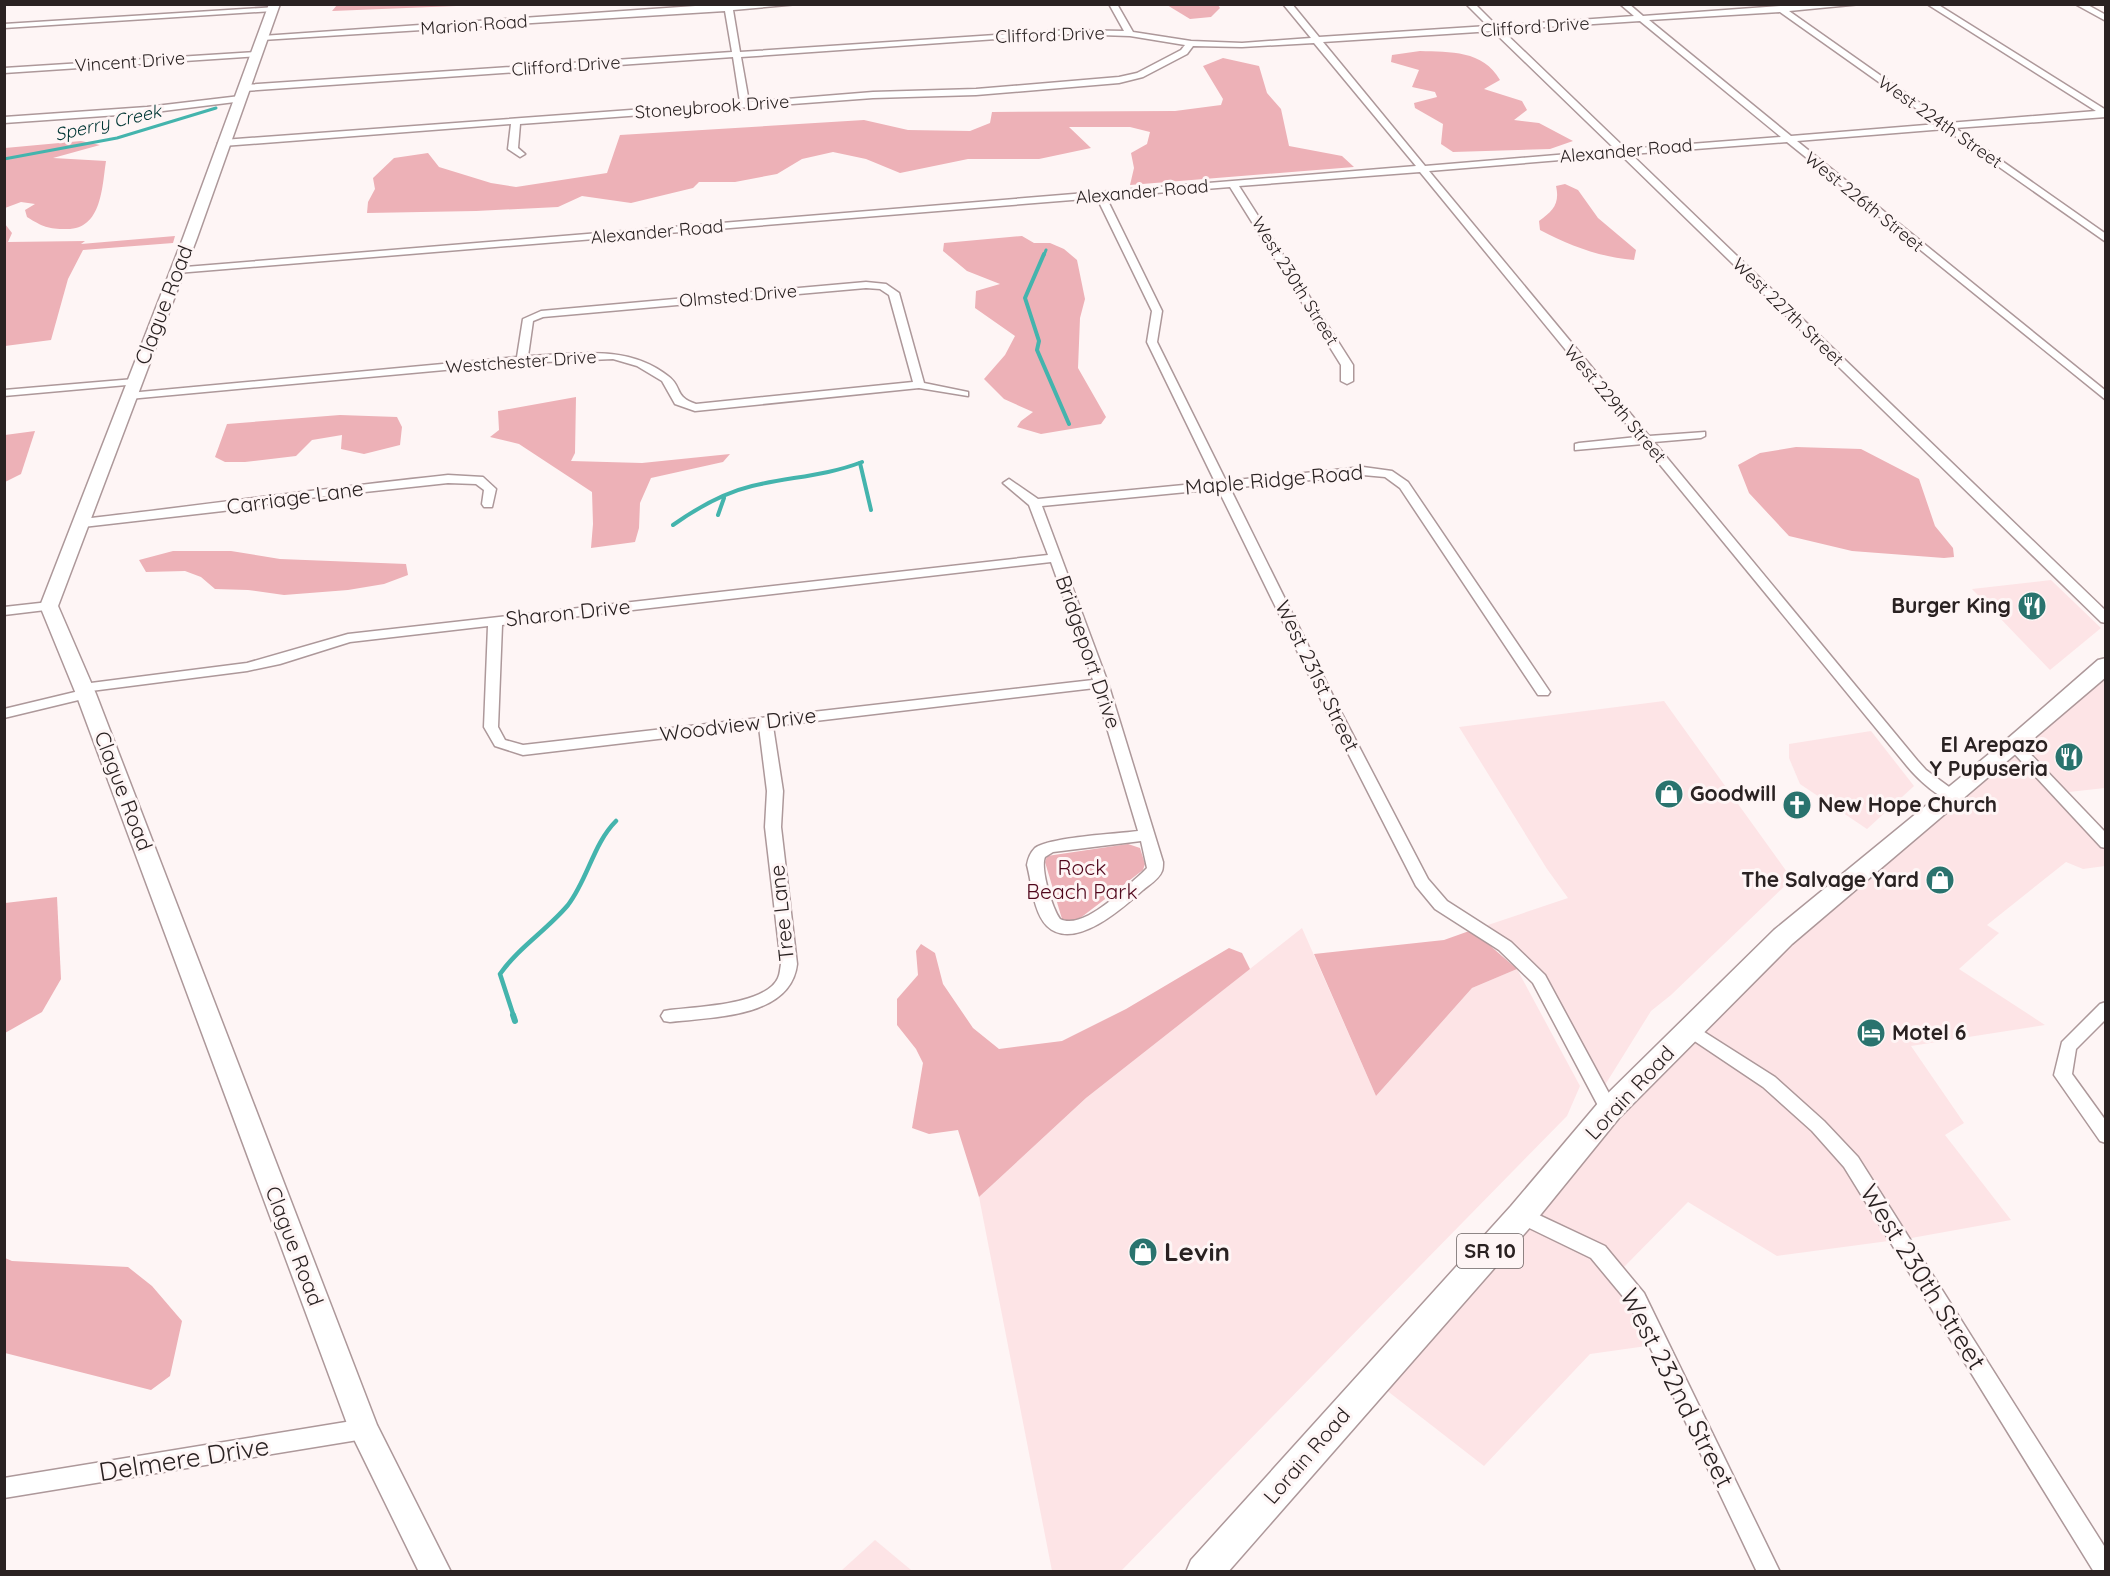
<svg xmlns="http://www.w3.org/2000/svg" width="2110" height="1576" font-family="Quicksand,sans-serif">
<rect width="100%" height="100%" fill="#fef5f5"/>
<g fill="#fde4e6">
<path d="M 2051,580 L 2101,628 L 2050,670 L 1972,589 Z"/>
<path d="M 2105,670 L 2105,788 L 2069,792 L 2018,745 Z"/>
<path d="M 1664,701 L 1792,879 L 1671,995 L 1651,1011 L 1605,1085 L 1542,976 L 1485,926 L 1568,898 L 1547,869 L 1459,727 Z"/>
<path d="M 1871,731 L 1914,786 L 1867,829 L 1800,784 L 1789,758 L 1789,744 Z"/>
<path d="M 2015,750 L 2105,847 L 2105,866 L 2083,869 L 2066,862 L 1987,925 L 1999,933 L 1959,969 L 2045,1025 L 1911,1046 L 1964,1123 L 1945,1135 L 2011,1220 L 1906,1239 L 1767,1072 L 1724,1043 L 1699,1030 L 1849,888 Z"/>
<path d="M 1302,928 L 1376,1096 L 1472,988 L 1517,969 L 1580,1086 L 1567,1116 L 1121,1571 L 1052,1571 L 979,1197 L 1086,1098 Z"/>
<path d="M 1693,1038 L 1765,1083 L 1848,1162 L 1896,1240 L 1777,1256 L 1688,1202 L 1623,1268 L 1668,1343 L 1590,1354 L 1484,1466 L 1381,1386 Z"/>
<path d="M 875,1540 L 911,1570 L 912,1571 L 841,1571 Z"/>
</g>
<g fill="#edb1b7">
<path d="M 337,5 L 337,4 L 481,5 L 332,11 Z"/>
<path d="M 1167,5 L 1218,5 L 1220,8 L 1211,17 L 1190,19 Z"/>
<path d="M 1420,51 C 1450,52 1483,50 1500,80 L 1484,89 L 1522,101 L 1527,110 L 1514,120 L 1539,123 L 1573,141 L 1550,149 L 1453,152 L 1441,144 L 1443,124 L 1415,108 L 1414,103 L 1437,97 L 1435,92 L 1412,87 L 1419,70 L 1391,62 L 1392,55 Z"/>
<path d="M 1223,58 L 1259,66 L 1267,93 L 1281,109 L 1289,146 L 1342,156 L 1354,167 L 1130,185 L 1134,168 L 1131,153 L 1147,144 L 1150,132 L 1130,127 L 1069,127 L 1091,148 L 1039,159 L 968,159 L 900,173 L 866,159 L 833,152 L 802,159 L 777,174 L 735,182 L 699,182 L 693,188 L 631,203 L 582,196 L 558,207 L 476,211 L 367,213 L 368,202 L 375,189 L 373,178 L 394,158 L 428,153 L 439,167 L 491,183 L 516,187 L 607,173 L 620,135 L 864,120 L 908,130 L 970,131 L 990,123 L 992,112 L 1175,111 L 1221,105 L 1223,99 L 1203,66 Z"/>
<path d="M 81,141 L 100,145 L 53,158 L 106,161 C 102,187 102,230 66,229 C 48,229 43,227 27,217 L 25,210 L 35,204 L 21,202 L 5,208 L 5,148 Z"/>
<path d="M 1565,184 L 1578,190 L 1598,218 L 1636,250 L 1634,260 C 1600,257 1570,246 1540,230 L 1539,221 C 1553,211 1560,204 1556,186 Z"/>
<path d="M 5,224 L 12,233 L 8,242 L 85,241 L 81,244 L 175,236 L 173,243 L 83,250 L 68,279 L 51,340 L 5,346 Z"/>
<path d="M 1022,236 L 1034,243 L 1050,243 L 1064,249 L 1077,260 L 1085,299 L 1080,318 L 1078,368 L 1106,417 L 1101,424 L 1041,434 L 1017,427 L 1021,421 L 1033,412 L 1004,399 L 984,379 L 1005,355 L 1015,336 L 975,308 L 976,291 L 1000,284 L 967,271 L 943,251 L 944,243 Z"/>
<path d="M 576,397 L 575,453 L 571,461 L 642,463 L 730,454 L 723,462 L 651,478 L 640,503 L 639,528 L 635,542 L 591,548 L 593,524 L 592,492 L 519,444 L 490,437 L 499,430 L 498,411 Z"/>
<path d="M 340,415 L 397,417 L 402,427 L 400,445 L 364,454 L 341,449 L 342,435 L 312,440 L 296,456 L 245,462 L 225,462 L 215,457 L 227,424 Z"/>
<path d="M 35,431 L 21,474 L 5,482 L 5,435 Z"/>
<path d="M 1796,447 L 1861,449 L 1919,479 L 1935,526 L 1953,548 L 1954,557 L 1944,558 L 1852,551 L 1789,536 L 1749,493 L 1738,465 L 1760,453 Z"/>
<path d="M 173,551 L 231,551 L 280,559 L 406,564 L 408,575 L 384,584 L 348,590 L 284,595 L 248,590 L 215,589 L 201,577 L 185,571 L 146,572 L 139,560 Z"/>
<path d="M 1128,844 L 1140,848 L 1145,864 L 1143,870 L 1079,919 L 1068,921 L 1062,919 L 1045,862 L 1047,856 Z"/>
<path d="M 57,897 L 61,979 L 42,1012 L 5,1033 L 5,903 Z"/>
<path d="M 1472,930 L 1517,969 L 1472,988 L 1376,1096 L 1314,954 L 1444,940 Z"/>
<path d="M 921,944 L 935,953 L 943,984 L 973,1028 L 999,1049 L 1062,1041 L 1126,1009 L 1229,948 L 1242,953 L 1250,969 L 1086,1098 L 979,1197 L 958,1130 L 929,1134 L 912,1128 L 923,1063 L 916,1049 L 897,1025 L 897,999 L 918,975 L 916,951 Z"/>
<path d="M 5,1258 L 12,1261 L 128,1267 L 152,1286 L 182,1321 L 170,1376 L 151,1390 L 5,1353 Z"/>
</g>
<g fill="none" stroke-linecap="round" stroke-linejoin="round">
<g stroke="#44b4ad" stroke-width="3">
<path d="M 4,159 L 117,138 L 216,108"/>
<path d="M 1044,255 L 1046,250"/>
</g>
<g stroke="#44b4ad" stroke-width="4">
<path d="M 1044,254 L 1025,298 L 1039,341 L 1037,350 L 1069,424"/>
<path d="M 860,463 L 871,510"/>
<path d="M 718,515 L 724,498"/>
<path d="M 673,525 C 697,508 723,493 752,486 C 789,477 826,476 862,462"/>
</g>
<path stroke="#44b4ad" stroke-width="4.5" d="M 514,1017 L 500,974 C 519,947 547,930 568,905 C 588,879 593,844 616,821"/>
<path stroke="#44b4ad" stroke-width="6" d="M 513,1015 L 515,1021"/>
<g stroke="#ad989a" stroke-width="3">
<g id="minor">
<path d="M 724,4 L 798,4 L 733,10 L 740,52 L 1069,30 L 1124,31 L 1109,4 L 1117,4 L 1133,32 L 1191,41 L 1242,43 L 1311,38 L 1283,4 L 1292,4 L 1319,37 L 1488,26 L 1466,4 L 1475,4 L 1497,26 L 1634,16 L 1620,4 L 1629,4 L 1643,16 L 1780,6 L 1861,4 L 1789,11 L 1948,123 L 2096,111 L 1927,4 L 1937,4 L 2106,110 L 2106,117 L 1955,128 L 2106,234 L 2106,242 L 1945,129 L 1797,141 L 2106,391 L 2106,400 L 1787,142 L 1631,154 L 2106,611 L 2106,623 L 2101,622 L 1621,155 L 1429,171 L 1649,436 L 1705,432 L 1705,436 L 1701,438 L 1654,442 L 1917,760 L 1926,770 L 1956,792 L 1959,796 L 1956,800 C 1942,803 1916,777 1907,766 L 1643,444 L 1575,450 L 1575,444 L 1579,443 L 1637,437 L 1420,172 L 1239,186 L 1353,365 L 1353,381 L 1347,384 L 1341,381 L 1341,365 L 1230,187 L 1106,197 L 1162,311 L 1157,342 L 1226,481 L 1363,467 L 1392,471 L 1408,482 L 1550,692 L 1548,695 L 1538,695 L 1400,488 L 1385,477 L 1363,475 L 1230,488 L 1341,712 L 1428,879 L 1447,901 L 1511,942 L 1545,975 L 1618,1110 L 1615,1115 L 1609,1117 L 1603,1115 L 1533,983 L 1499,950 L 1435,909 L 1416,886 L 1327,712 L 1218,489 L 1042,506 L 1108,683 L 1163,862 C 1163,864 1163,869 1162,871 C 1159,879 1149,885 1143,890 C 1123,908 1074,952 1047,926 C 1033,912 1032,883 1027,865 C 1028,859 1030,853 1035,848 C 1050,837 1116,834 1138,831 L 1095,688 L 773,726 L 783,791 L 781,827 L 797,964 C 791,1018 712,1017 670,1022 L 664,1021 L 661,1016 L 664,1011 L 670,1010 C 696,1007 766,1005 778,978 C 780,974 780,969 781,964 L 765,827 L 767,791 L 759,727 L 523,755 L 495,746 L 484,727 L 488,626 L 350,642 L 280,664 L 247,671 L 91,691 L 93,694 L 91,697 L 4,718 L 4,709 L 79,691 L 76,688 L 83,684 L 247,663 L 348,634 L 1048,555 L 1029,505 L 1003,483 L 1009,479 L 1038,499 L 1215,482 L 1147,342 L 1152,311 L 1097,198 L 177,273 L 172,270 L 173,268 L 1416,166 L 1314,43 L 1242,47 L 1193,46 L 1187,54 L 1143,77 L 1119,83 L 976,95 L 873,98 L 520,124 L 518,148 L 525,154 L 520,157 L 508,149 L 511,124 L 223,146 L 218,143 L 223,140 L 740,102 L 733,57 L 244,91 L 240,88 L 244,85 L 732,52 L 725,11 L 262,40 L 258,38 L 262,36 ZM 1780,12 L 1938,124 L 1791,136 L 1649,20 ZM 1640,21 L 1781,137 L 1626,149 L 1502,30 ZM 1493,31 L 1616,150 L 1425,166 L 1323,42 ZM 1069,34 L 1130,36 L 1185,45 L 1181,50 L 1137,73 L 1119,77 L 976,89 L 873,92 L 749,102 L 741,57 ZM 1051,562 L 1093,680 L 523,745 L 505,740 L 498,727 L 502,625 ZM 1141,841 L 1147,868 L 1142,873 C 1125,888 1083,931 1060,919 C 1052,908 1040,868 1045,857 L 1053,852 Z"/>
<path d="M 2075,4 L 2086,4 L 2106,15 L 2106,21 Z"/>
<path d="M 276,7 L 277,9 L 273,11 L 4,28 L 4,24 Z"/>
<path d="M 256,52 L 260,54 L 259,56 L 4,73 L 4,68 Z"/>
<path d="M 240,96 L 244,99 L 243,101 L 147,113 L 4,123 L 4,117 L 147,107 Z"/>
<path d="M 866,282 L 886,284 L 899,293 L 924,383 L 968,392 L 968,396 L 919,388 L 695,411 L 675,404 L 662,381 L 637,366 L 613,359 L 522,363 L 129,399 L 123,396 L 129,393 L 517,357 L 523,319 L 541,311 ZM 866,288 L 880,289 L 889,295 L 913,382 L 696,404 C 673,396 683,387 668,376 C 628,344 576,354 528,356 L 533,321 L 543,317 Z"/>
<path d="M 134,379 L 138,380 L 138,384 L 4,396 L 4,390 Z"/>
<path d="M 448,475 L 483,477 L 496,489 L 492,507 L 484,507 L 482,504 L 484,490 L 476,484 L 448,483 L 300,499 L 223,511 L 83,527 L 77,523 L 83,519 C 205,505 326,488 448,475 Z"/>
<path d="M 49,602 L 56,606 L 54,609 L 4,615 L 4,607 Z"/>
<path d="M 2014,740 L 2019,742 L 2106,833 L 2106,848 L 2101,847 L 2009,748 L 2007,745 Z"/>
<path d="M 2106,1002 L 2106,1019 L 2076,1049 L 2072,1074 L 2106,1121 L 2106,1143 L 2100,1141 L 2054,1075 L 2062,1042 L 2100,1004 Z"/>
<path d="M 1690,1023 L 1775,1077 L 1824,1121 L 1858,1157 L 2106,1549 L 2106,1572 L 2094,1572 L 1844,1167 L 1812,1131 L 1763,1087 L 1684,1034 L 1681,1029 L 1684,1024 Z"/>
<path d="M 1522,1207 L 1605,1246 L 1644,1293 L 1780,1572 L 1757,1572 L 1630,1305 L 1591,1258 L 1515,1221 L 1513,1215 L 1515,1209 Z"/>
<path d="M 364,1419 L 371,1422 L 374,1429 L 371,1436 L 364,1439 L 4,1498 L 4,1478 Z"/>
</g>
</g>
<g stroke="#ad989a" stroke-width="3">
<path id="secondary" d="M 269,4 L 280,4 L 197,238 L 58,606 L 96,694 L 377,1425 L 451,1572 L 419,1572 L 349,1429 L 76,694 L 40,606 L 183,238 Z"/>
</g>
<g stroke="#ad989a" stroke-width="3">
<path id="primary" d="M 2106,658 L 2106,677 L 1792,944 L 1619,1118 L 1533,1224 L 1228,1572 L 1186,1572 L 1191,1560 L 1511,1206 L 1599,1102 L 1774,930 L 2006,740 L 2098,660 Z"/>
</g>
<use href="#minor" fill="#fff" fill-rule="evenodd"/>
<use href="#secondary" fill="#fff" fill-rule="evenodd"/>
<use href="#primary" fill="#fff" fill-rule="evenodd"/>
</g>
<defs>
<g id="restaurant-disc" transform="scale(1.5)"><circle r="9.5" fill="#2a736e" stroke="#fef5f5"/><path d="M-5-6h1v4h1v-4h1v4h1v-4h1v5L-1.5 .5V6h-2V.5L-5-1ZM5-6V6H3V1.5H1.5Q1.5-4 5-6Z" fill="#fff"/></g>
<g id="shop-disc" transform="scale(1.5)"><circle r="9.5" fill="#2a736e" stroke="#fef5f5"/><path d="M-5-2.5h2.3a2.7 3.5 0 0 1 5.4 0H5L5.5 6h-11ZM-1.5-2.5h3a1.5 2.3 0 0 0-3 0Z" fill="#fff"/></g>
<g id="church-disc" transform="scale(1.5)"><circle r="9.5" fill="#2a736e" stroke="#fef5f5"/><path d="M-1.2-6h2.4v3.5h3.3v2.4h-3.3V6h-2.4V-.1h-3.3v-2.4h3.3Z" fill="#fff"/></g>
<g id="hotel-disc" transform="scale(1.5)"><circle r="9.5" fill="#2a736e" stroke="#fef5f5"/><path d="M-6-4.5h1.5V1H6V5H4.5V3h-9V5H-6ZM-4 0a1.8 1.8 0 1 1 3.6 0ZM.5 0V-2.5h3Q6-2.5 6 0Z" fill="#fff"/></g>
</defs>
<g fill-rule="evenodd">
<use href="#restaurant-disc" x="2032" y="606"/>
<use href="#restaurant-disc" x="2069" y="757"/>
<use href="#shop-disc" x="1669" y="794"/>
<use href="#church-disc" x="1797" y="805"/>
<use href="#shop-disc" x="1940" y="880"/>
<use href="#hotel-disc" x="1871" y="1033"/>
<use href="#shop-disc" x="1143" y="1252"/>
</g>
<g text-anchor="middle" stroke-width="6" stroke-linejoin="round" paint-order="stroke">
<g font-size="18" fill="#2a2222" stroke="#fef5f5">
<text transform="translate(474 25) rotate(-4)" y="6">Marion Road</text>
<text transform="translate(1535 27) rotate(-4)" y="6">Clifford Drive</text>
<text transform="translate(1050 35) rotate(-2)" y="6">Clifford Drive</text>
<text transform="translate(130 62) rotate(-4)" y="6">Vincent Drive</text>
<text transform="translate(566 66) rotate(-4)" y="6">Clifford Drive</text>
<text transform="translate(712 107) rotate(-4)" y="6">Stoneybrook Drive</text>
<text transform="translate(1940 122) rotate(35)" y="6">West 224th Street</text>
<text transform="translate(1626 151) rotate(-5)" y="6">Alexander Road</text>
<text transform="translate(1142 192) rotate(-5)" y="6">Alexander Road</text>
<text transform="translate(1864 202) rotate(39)" y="6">West 226th Street</text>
<text transform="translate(657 232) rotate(-5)" y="6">Alexander Road</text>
<text transform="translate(1295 281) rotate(58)" y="6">West 230th Street</text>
<text transform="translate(738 296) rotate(-5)" y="6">Olmsted Drive</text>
<text transform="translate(1788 312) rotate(44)" y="6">West 227th Street</text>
<text transform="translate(521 362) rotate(-4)" y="6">Westchester Drive</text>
<text transform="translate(1615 404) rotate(50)" y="6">West 229th Street</text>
</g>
<g font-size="18" font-style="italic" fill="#003634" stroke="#fef5f5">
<text transform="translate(108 123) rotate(-13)" y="6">Sperry Creek</text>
</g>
<rect fill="#fef5f5" stroke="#6a6161" stroke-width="1.5" x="1457" y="1234" width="66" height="34" rx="4.5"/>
<g font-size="20" font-weight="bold" fill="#2a2222">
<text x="1490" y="1258">SR 10</text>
</g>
<g font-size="21" fill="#2a2222" stroke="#fef5f5">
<text transform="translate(164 305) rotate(-69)" y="7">Clague Road</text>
<text transform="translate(1274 480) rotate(-5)" y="7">Maple Ridge Road</text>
<text transform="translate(295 498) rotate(-8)" y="7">Carriage Lane</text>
<text transform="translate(568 613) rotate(-6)" y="7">Sharon Drive</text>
<text transform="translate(1088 652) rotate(71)" y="7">Bridgeport Drive</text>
<text transform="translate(1317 676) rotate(64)" y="7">West 231st Street</text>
<text transform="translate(738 725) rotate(-7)" y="7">Woodview Drive</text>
<text transform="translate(123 791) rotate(69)" y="7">Clague Road</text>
<text transform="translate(782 913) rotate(-96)" y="7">Tree Lane</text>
<text transform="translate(1630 1093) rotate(-47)" y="7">Lorain Road</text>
<text transform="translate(294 1246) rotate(69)" y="7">Clague Road</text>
<text transform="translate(1307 1456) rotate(-49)" y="7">Lorain Road</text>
</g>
<g font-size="21" font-weight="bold" fill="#2a2222" stroke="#fef5f5" text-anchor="end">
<text x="2011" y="613">Burger King</text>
<text x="2048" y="752">El Arepazo<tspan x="2048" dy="24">Y Pupuseria</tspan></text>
<text x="1690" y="801" text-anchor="start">Goodwill</text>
<text x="1818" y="812" text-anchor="start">New Hope Church</text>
<text x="1919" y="887">The Salvage Yard</text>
<text x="1892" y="1040" text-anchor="start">Motel 6</text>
</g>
<g font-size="21" fill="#50061b" stroke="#fef5f5">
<text x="1082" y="875">Rock<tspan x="1082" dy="24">Beach Park</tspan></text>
</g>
<g font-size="26" font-weight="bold" fill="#2a2222" stroke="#fef5f5" text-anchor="start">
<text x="1164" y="1261">Levin</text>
</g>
<g font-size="26" fill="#2a2222" stroke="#fef5f5">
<text transform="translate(1923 1277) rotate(58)" y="9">West 230th Street</text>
<text transform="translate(1677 1388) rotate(63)" y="9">West 232nd Street</text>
<text transform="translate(184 1459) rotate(-9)" y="9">Delmere Drive</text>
</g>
</g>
<rect width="2110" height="1576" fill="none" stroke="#2a2222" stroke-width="12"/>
</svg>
